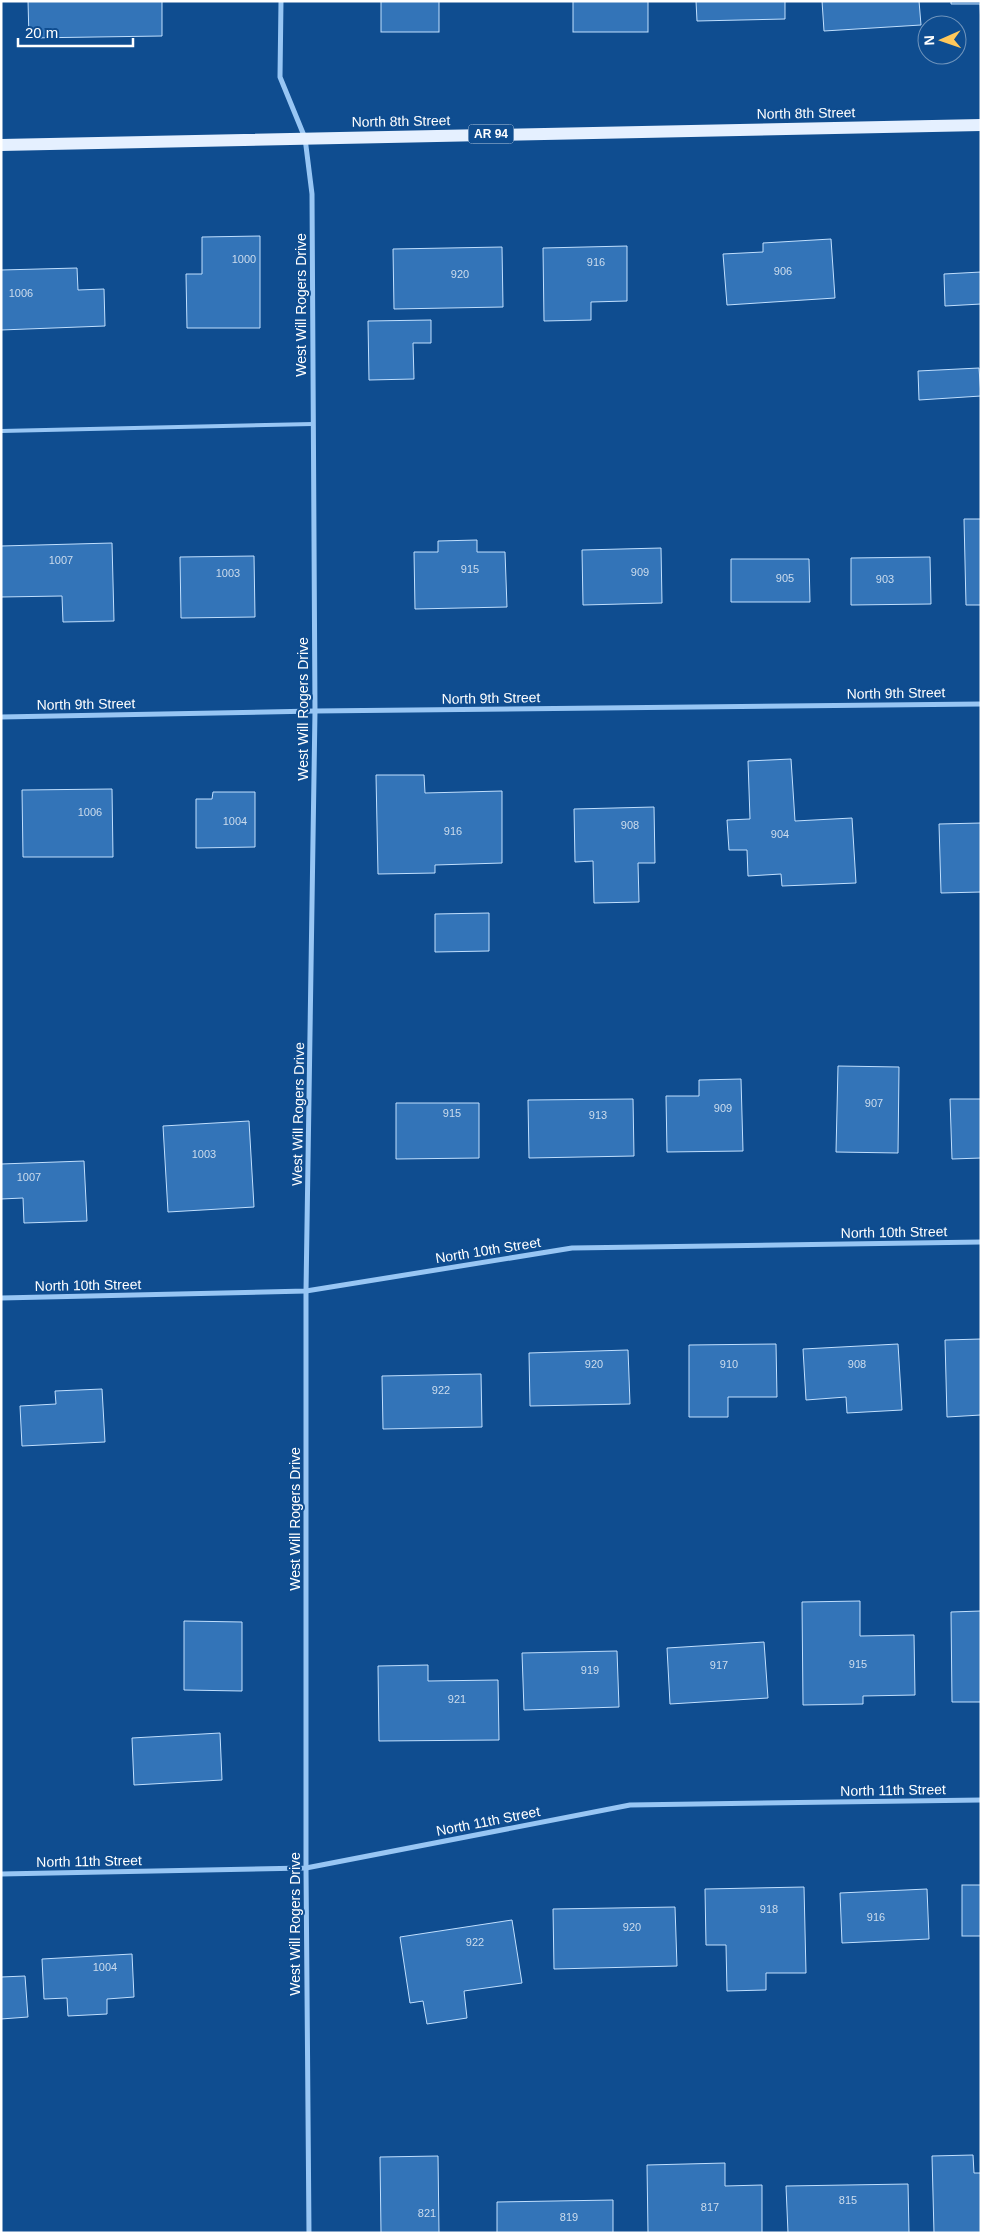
<svg xmlns="http://www.w3.org/2000/svg" width="982" height="2234" font-family="Helvetica,sans-serif">
<rect width="100%" height="100%" fill="#0f4d90"/>
<g fill="#3374b8" stroke="#c0dffe">
<path d="M 28,1 L 162,1 L 162,36 L 29,38 Z"/>
<rect x="381" y="1" width="58" height="31"/>
<rect x="573" y="1" width="75" height="31"/>
<path d="M 696,1 L 785,1 L 785,19 L 697,21 Z"/>
<path d="M 822,1 L 919,1 L 921,25 L 824,31 Z"/>
<path d="M 951,1 L 981,1 L 981,26 L 980,4 L 951,4 Z"/>
<path d="M 260,236 L 260,328 L 187,328 L 186,274 L 202,274 L 202,237 Z"/>
<path d="M 831,239 L 835,298 L 727,305 L 723,254 L 763,252 L 763,243 Z"/>
<path d="M 627,246 L 627,301 L 591,302 L 591,320 L 544,321 L 543,248 Z"/>
<path d="M 502,247 L 503,307 L 394,309 L 393,249 Z"/>
<path d="M 77,268 L 78,290 L 104,289 L 105,326 L 1,330 L 1,270 Z"/>
<path d="M 981,272 L 981,304 L 945,306 L 944,274 Z"/>
<path d="M 431,320 L 431,343 L 413,343 L 414,379 L 369,380 L 368,321 Z"/>
<path d="M 979,368 L 981,396 L 919,400 L 918,371 Z"/>
<path d="M 964,519 L 981,519 L 981,605 L 966,605 Z"/>
<path d="M 477,540 L 477,552 L 505,552 L 507,607 L 415,609 L 414,552 L 438,552 L 438,541 Z"/>
<path d="M 112,543 L 114,621 L 63,622 L 62,596 L 1,597 L 1,546 Z"/>
<path d="M 661,548 L 662,603 L 583,605 L 582,550 Z"/>
<path d="M 254,556 L 255,617 L 181,618 L 180,557 Z"/>
<path d="M 930,557 L 931,604 L 851,605 L 851,558 Z"/>
<path d="M 731,559 L 809,559 L 810,602 L 731,602 Z"/>
<path d="M 791,759 L 795,821 L 852,818 L 856,883 L 782,886 L 781,874 L 748,876 L 747,850 L 729,850 L 727,820 L 750,819 L 748,761 Z"/>
<path d="M 376,775 L 424,775 L 425,793 L 502,791 L 502,863 L 435,865 L 435,873 L 378,874 Z"/>
<path d="M 112,789 L 113,857 L 23,857 L 22,790 Z"/>
<path d="M 213,792 L 255,792 L 255,847 L 196,848 L 196,799 L 212,799 Z"/>
<path d="M 654,807 L 655,863 L 638,863 L 639,902 L 594,903 L 593,861 L 575,862 L 574,809 Z"/>
<path d="M 981,823 L 981,892 L 941,893 L 939,824 Z"/>
<path d="M 489,913 L 489,951 L 435,952 L 435,914 Z"/>
<path d="M 838,1066 L 899,1067 L 898,1153 L 836,1152 Z"/>
<path d="M 741,1079 L 743,1151 L 667,1152 L 666,1096 L 699,1096 L 699,1080 Z"/>
<path d="M 633,1099 L 634,1156 L 529,1158 L 528,1100 Z"/>
<path d="M 950,1099 L 981,1099 L 981,1158 L 952,1159 Z"/>
<path d="M 396,1103 L 479,1103 L 479,1158 L 396,1159 Z"/>
<path d="M 249,1121 L 254,1207 L 168,1212 L 163,1126 Z"/>
<path d="M 84,1161 L 87,1221 L 24,1223 L 23,1198 L 1,1199 L 1,1164 Z"/>
<path d="M 981,1339 L 981,1415 L 947,1417 L 945,1340 Z"/>
<path d="M 776,1344 L 777,1397 L 728,1397 L 728,1417 L 689,1417 L 689,1345 Z"/>
<path d="M 898,1344 L 902,1410 L 847,1413 L 846,1397 L 806,1400 L 803,1349 Z"/>
<path d="M 628,1350 L 630,1404 L 530,1406 L 529,1353 Z"/>
<path d="M 481,1374 L 482,1427 L 383,1429 L 382,1376 Z"/>
<path d="M 102,1389 L 105,1442 L 22,1446 L 20,1406 L 56,1404 L 55,1391 Z"/>
<path d="M 860,1601 L 860,1636 L 914,1635 L 915,1695 L 863,1696 L 863,1704 L 803,1705 L 802,1602 Z"/>
<path d="M 981,1611 L 981,1702 L 952,1702 L 951,1612 Z"/>
<path d="M 184,1621 L 242,1622 L 242,1691 L 184,1690 Z"/>
<path d="M 764,1642 L 768,1698 L 670,1704 L 667,1648 Z"/>
<path d="M 617,1651 L 619,1707 L 524,1710 L 522,1653 Z"/>
<path d="M 428,1665 L 428,1681 L 498,1680 L 499,1740 L 379,1741 L 378,1666 Z"/>
<path d="M 220,1733 L 222,1780 L 134,1785 L 132,1738 Z"/>
<rect x="962" y="1885" width="19" height="51"/>
<path d="M 804,1887 L 806,1973 L 766,1973 L 766,1990 L 727,1991 L 726,1945 L 706,1945 L 705,1889 Z"/>
<path d="M 927,1889 L 929,1939 L 842,1943 L 840,1893 Z"/>
<path d="M 675,1907 L 677,1966 L 554,1969 L 553,1909 Z"/>
<path d="M 512,1920 L 522,1983 L 464,1991 L 467,2018 L 427,2024 L 423,2001 L 410,2003 L 400,1937 Z"/>
<path d="M 132,1954 L 134,1997 L 107,1999 L 107,2014 L 68,2016 L 67,1998 L 44,1999 L 42,1959 Z"/>
<path d="M 25,1976 L 28,2017 L 1,2019 L 1,1977 Z"/>
<path d="M 973,2155 L 974,2173 L 981,2173 L 981,2233 L 934,2233 L 932,2156 Z"/>
<path d="M 438,2156 L 439,2233 L 381,2233 L 380,2157 Z"/>
<path d="M 725,2163 L 725,2186 L 762,2185 L 762,2233 L 648,2233 L 647,2165 Z"/>
<path d="M 908,2184 L 909,2233 L 788,2233 L 786,2186 Z"/>
<path d="M 613,2200 L 613,2233 L 497,2233 L 497,2202 Z"/>
</g>
<g fill="none" stroke-linecap="round" stroke-linejoin="round">
<path stroke="#98c6f4" stroke-width="4" d="M 1,431 L 313,424"/>
<g stroke="#98c6f4" stroke-width="5">
<path d="M 281,1 L 280,77 L 305,138 L 312,194 L 315,711 L 306,1291 L 306,1868 L 309,2233"/>
<path d="M 1,717 L 315,711 L 981,704"/>
<path d="M 1,1298 L 306,1291 L 572,1248 L 981,1242"/>
<path d="M 1,1874 L 306,1868 L 630,1805 L 981,1800"/>
</g>
<path stroke="#e5f0ff" stroke-width="12" d="M 1,145 L 981,125"/>
</g>
<g text-anchor="middle" stroke-width="4" stroke-linejoin="round" paint-order="stroke">
<g font-size="11" fill="#ccdced">
<text x="244" y="263">1000</text>
<text x="596" y="266">916</text>
<text x="783" y="275">906</text>
<text x="460" y="278">920</text>
<text x="21" y="297">1006</text>
<text x="61" y="564">1007</text>
<text x="470" y="573">915</text>
<text x="640" y="576">909</text>
<text x="228" y="577">1003</text>
<text x="785" y="582">905</text>
<text x="885" y="583">903</text>
<text x="90" y="816">1006</text>
<text x="235" y="825">1004</text>
<text x="630" y="829">908</text>
<text x="453" y="835">916</text>
<text x="780" y="838">904</text>
<text x="874" y="1107">907</text>
<text x="723" y="1112">909</text>
<text x="452" y="1117">915</text>
<text x="598" y="1119">913</text>
<text x="204" y="1158">1003</text>
<text x="29" y="1181">1007</text>
<text x="594" y="1368">920</text>
<text x="729" y="1368">910</text>
<text x="857" y="1368">908</text>
<text x="441" y="1394">922</text>
<text x="858" y="1668">915</text>
<text x="719" y="1669">917</text>
<text x="590" y="1674">919</text>
<text x="457" y="1703">921</text>
<text x="769" y="1913">918</text>
<text x="876" y="1921">916</text>
<text x="632" y="1931">920</text>
<text x="475" y="1946">922</text>
<text x="105" y="1971">1004</text>
<text x="848" y="2204">815</text>
<text x="710" y="2211">817</text>
<text x="427" y="2217">821</text>
<text x="569" y="2221">819</text>
</g>
<rect fill="#0f4d90" stroke="#b7cade" stroke-width="1" x="468.5" y="124.5" width="45" height="19" rx="4"/>
<g font-size="12" font-weight="bold" fill="#fff">
<text x="491" y="138">AR 94</text>
</g>
<g font-size="14" fill="#fff" stroke="#0f4d90">
<text transform="translate(806 113) rotate(-1)" y="5">North 8th Street</text>
<text transform="translate(401 121) rotate(-1)" y="5">North 8th Street</text>
<text transform="translate(301 305) rotate(-90)" y="5">West Will Rogers Drive</text>
<text transform="translate(896 693) rotate(-1)" y="5">North 9th Street</text>
<text transform="translate(491 698) rotate(-1)" y="5">North 9th Street</text>
<text transform="translate(86 704) rotate(-1)" y="5">North 9th Street</text>
<text transform="translate(303 709) rotate(-90)" y="5">West Will Rogers Drive</text>
<text transform="translate(298 1114) rotate(-89)" y="5">West Will Rogers Drive</text>
<text transform="translate(894 1232) rotate(-1)" y="5">North 10th Street</text>
<text transform="translate(488 1250) rotate(-9)" y="5">North 10th Street</text>
<text transform="translate(88 1285) rotate(-1)" y="5">North 10th Street</text>
<text transform="translate(295 1519) rotate(-90)" y="5">West Will Rogers Drive</text>
<text transform="translate(893 1790) rotate(-1)" y="5">North 11th Street</text>
<text transform="translate(488 1821) rotate(-11)" y="5">North 11th Street</text>
<text transform="translate(89 1861) rotate(-1)" y="5">North 11th Street</text>
<text transform="translate(295 1924) rotate(-90)" y="5">West Will Rogers Drive</text>
</g>
</g>
<rect width="982" height="2234" fill="none" stroke="#ffffff" stroke-width="5"/>
<g transform="translate(942 40) rotate(268)"><circle r="24" fill="#0f4d90" stroke="#6f94bc"/>
<path d="M0-4L9 19L0 12L-9 19Z" fill="#ffc85b"/>
<text y="-8" font-size="14" font-weight="bold" text-anchor="middle" fill="#ffffff">N</text>
</g>
<path d="M18 38v8h115v-8" fill="none" stroke="#ffffff" stroke-width="2.5"/>
<text x="25" y="38" font-size="15" fill="#ffffff" stroke="#0f4d90" stroke-width="4" paint-order="stroke">20 m</text>
</svg>
